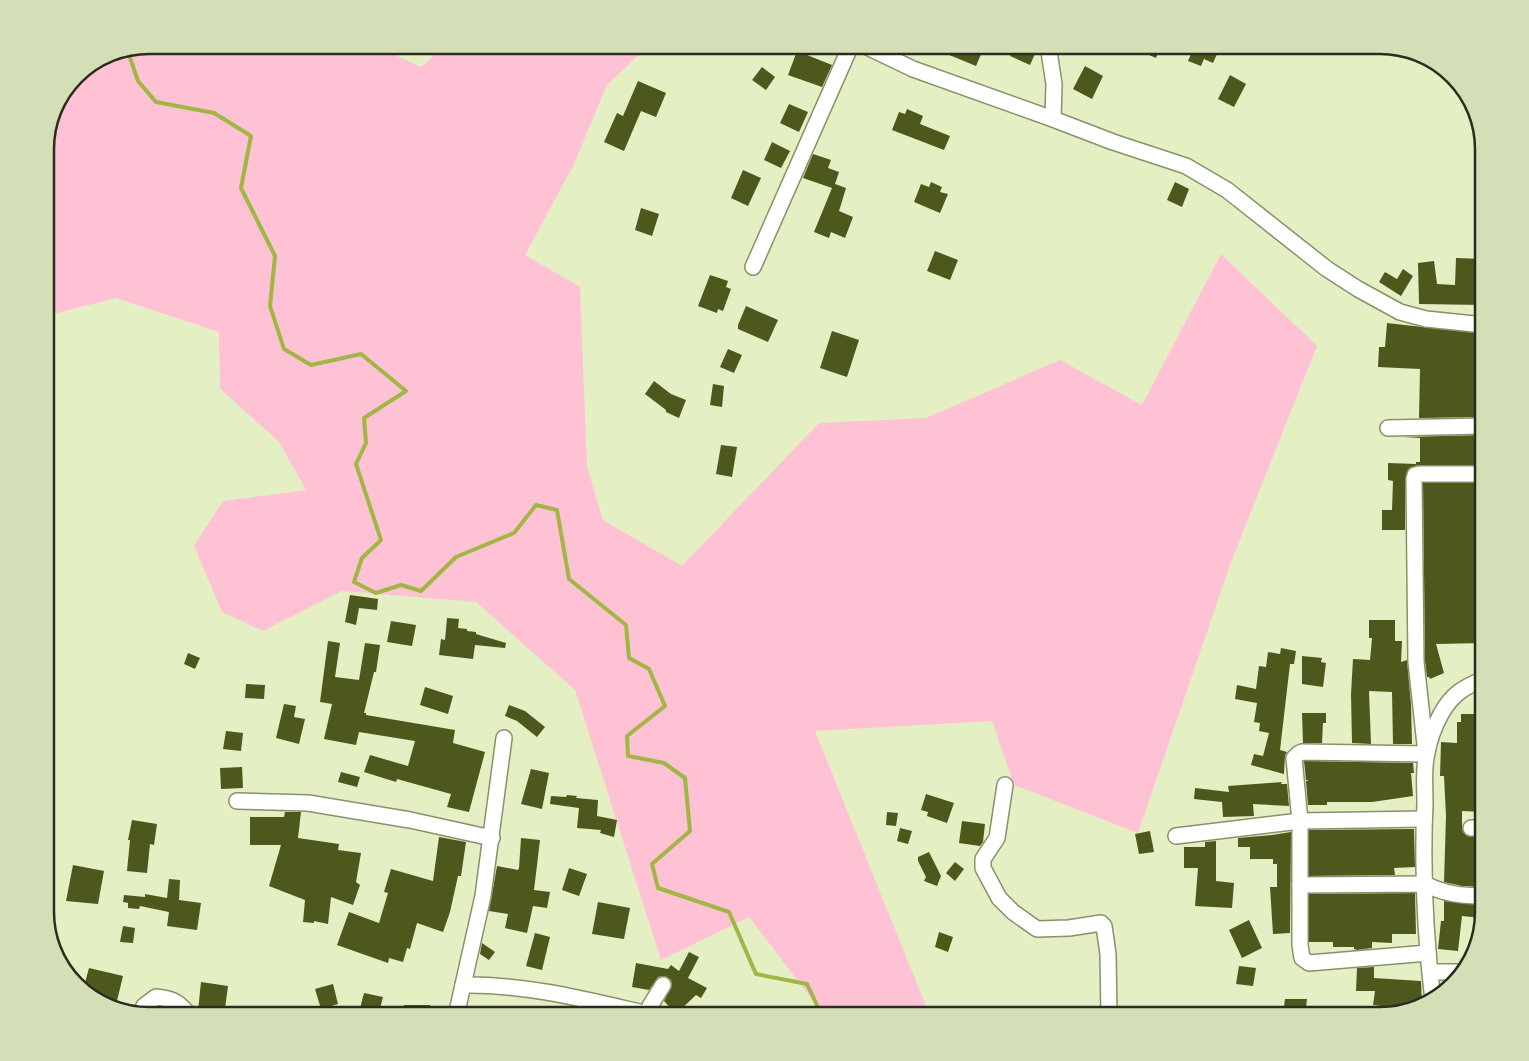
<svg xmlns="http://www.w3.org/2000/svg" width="1529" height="1061" font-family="'Times New Roman',serif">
<rect width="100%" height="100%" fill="#e4efc4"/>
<path fill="#fec2d4" d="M 149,45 L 373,45 L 421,67 L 446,45 L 649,45 L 607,85 L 573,166 L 525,255 L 580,287 L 587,467 L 603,520 L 682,566 L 819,423 L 926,418 L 1060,360 L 1142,405 L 1221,254 L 1317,346 L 1231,562 L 1138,833 L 1014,785 L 992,721 L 815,731 L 930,1016 L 825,1016 L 749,917 L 661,960 L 575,690 L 476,602 L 342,591 L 263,631 L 222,612 L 194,546 L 223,501 L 306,490 L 279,442 L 220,389 L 219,332 L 116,298 L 45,316 L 45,143 L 53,109 L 76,75 L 110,53 Z"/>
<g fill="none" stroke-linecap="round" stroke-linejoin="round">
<path stroke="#a1b645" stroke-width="4" d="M 127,49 L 138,81 L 156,102 L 214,113 L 251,136 L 241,188 L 275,256 L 270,306 L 284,349 L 311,365 L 361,354 L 406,391 L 364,418 L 366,443 L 356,464 L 381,540 L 362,558 L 354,582 L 376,593 L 401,585 L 421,591 L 456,557 L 514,533 L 536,505 L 557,510 L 569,579 L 626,625 L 629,658 L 649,669 L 665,706 L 627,736 L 628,756 L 664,763 L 685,778 L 690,831 L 652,864 L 658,888 L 729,912 L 756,974 L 807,984 L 822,1016"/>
</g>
<g fill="#4d581c">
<path d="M 925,45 L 985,45 L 976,66 Z"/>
<path d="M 1016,45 L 1039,45 L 1030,65 L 1010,56 Z"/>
<path d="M 1125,45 L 1161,45 L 1156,58 Z"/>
<path d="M 1195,45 L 1221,45 L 1213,63 L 1204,59 L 1201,66 L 1188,61 Z"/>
<path d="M 797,51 L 832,65 L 822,87 L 788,75 Z"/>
<path d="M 1085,66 L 1103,76 L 1092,99 L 1073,89 Z"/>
<path d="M 762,67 L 775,77 L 766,90 L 752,80 Z"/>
<path d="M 1230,75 L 1246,84 L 1234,107 L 1218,99 Z"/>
<path d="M 638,81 L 666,93 L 656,117 L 641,111 L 624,151 L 604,142 L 617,113 L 623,116 Z"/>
<path d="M 789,104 L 808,112 L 799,132 L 780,123 Z"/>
<path d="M 907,109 L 923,116 L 920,124 L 950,136 L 944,150 L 892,130 L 899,112 L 905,114 Z"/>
<path d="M 772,142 L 790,151 L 781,168 L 764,160 Z"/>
<path d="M 813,154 L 831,160 L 828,168 L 839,172 L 835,184 L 846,188 L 839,211 L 853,217 L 845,238 L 831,232 L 829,238 L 814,232 L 832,188 L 803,178 Z"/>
<path d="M 743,170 L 761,178 L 748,206 L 731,198 Z"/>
<path d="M 931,182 L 942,187 L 940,192 L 948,194 L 940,213 L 914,202 L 921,184 L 929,187 Z"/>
<path d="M 1175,182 L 1189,189 L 1182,207 L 1167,200 Z"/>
<path d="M 641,208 L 659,214 L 652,236 L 635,230 Z"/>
<path d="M 935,251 L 958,260 L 950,280 L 927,271 Z"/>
<path d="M 1456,258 L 1484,259 L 1484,305 L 1419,304 L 1418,263 L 1434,261 L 1437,284 L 1455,285 Z"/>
<path d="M 1403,269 L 1413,276 L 1401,296 L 1379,282 L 1385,272 L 1397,279 Z"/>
<path d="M 710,275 L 728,281 L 726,287 L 731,289 L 723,311 L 718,309 L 717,313 L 698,306 Z"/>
<path d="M 746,306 L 778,320 L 768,342 L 738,329 L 738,325 Z"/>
<path d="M 1387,323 L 1484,334 L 1484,417 L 1419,418 L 1420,369 L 1378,367 L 1379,347 L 1385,347 Z"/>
<path d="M 832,331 L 859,340 L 847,377 L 820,368 Z"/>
<path d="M 728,349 L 742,355 L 734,373 L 720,367 Z"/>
<path d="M 654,381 L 671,394 L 686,400 L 679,418 L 666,412 L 666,410 L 645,394 Z"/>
<path d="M 713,384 L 724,386 L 722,407 L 710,405 Z"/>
<path d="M 1484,435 L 1484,465 L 1419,465 L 1409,468 L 1405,479 L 1405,530 L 1382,530 L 1382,510 L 1392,510 L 1393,481 L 1388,480 L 1388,463 L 1416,464 L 1416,462 L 1420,462 L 1420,438 L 1404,437 Z"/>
<path d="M 721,445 L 737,447 L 732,477 L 716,474 Z"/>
<path d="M 1423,483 L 1484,483 L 1484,643 L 1436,644 L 1444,673 L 1430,679 L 1429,677 L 1427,677 L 1425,661 Z"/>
<path d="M 350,595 L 378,599 L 377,610 L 359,608 L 356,625 L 345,622 Z"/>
<path d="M 447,618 L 459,619 L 458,628 L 467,629 L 467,631 L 476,632 L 476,634 L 506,643 L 505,648 L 475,645 L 473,659 L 439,655 L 441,639 L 445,640 Z"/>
<path d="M 1369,620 L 1395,620 L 1395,641 L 1402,641 L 1401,662 L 1407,660 L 1411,704 L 1412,744 L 1393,744 L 1392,692 L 1369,691 L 1371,744 L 1352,743 L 1351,694 L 1353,659 L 1370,660 L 1372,638 L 1369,638 Z"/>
<path d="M 391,621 L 416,625 L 412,646 L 387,642 Z"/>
<path d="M 328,641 L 340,643 L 335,677 L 359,680 L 365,643 L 380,645 L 376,672 L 374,672 L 364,713 L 366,713 L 366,715 L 455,730 L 453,743 L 485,752 L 469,812 L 447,807 L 451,794 L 397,779 L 396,782 L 364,772 L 370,755 L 408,766 L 415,741 L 359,732 L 356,745 L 324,739 L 332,704 L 320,702 Z"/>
<path d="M 1281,648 L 1296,651 L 1294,664 L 1290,664 L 1280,750 L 1287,752 L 1285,755 L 1284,774 L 1251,765 L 1254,754 L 1263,756 L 1269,733 L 1259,731 L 1260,723 L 1254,722 L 1257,703 L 1235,699 L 1237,685 L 1256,689 L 1259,666 L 1266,667 L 1268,652 L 1280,654 Z"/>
<path d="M 188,653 L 200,658 L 195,669 L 184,664 Z"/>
<path d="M 1302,656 L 1322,658 L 1321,662 L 1326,663 L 1323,687 L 1302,684 Z"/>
<path d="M 246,684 L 265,685 L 264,699 L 245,698 Z"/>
<path d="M 425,687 L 453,696 L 448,714 L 420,705 Z"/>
<path d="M 284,704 L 296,706 L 294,717 L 305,719 L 299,744 L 276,738 Z"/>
<path d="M 509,705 L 525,711 L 545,727 L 537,737 L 517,721 L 505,716 Z"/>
<path d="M 1302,713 L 1326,713 L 1326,723 L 1323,723 L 1322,743 L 1303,743 Z"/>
<path d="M 1461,714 L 1484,714 L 1484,812 L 1462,811 L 1462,828 L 1463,832 L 1467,836 L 1484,838 L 1484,887 L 1462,886 L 1444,882 L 1446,816 L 1444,776 L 1440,776 L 1441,742 L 1457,743 L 1457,722 L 1461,722 Z"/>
<path d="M 226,731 L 243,733 L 241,751 L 223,749 Z"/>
<path d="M 1304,761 L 1413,763 L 1414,773 L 1411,773 L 1413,796 L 1372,802 L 1327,802 L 1327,805 L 1308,805 L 1306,781 L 1309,781 L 1306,780 Z"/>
<path d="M 242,767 L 243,788 L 221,789 L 220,768 Z"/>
<path d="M 531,769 L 549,773 L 542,809 L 521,804 Z"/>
<path d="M 341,772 L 360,777 L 357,787 L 338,782 Z"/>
<path d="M 1282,782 L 1281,784 L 1287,784 L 1289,806 L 1253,804 L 1254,816 L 1223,817 L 1222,802 L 1194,799 L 1195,788 L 1229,792 L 1228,786 Z"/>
<path d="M 926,794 L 954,803 L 947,823 L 927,816 L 928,812 L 921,810 Z"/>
<path d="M 567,795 L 577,796 L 576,798 L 598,800 L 597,816 L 617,820 L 614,837 L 600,833 L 601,830 L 577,828 L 579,808 L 550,804 L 551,796 L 566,797 Z"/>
<path d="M 285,812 L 301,812 L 298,838 L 339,844 L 338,850 L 361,853 L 356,882 L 360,885 L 353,905 L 331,897 L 328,924 L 314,921 L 314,923 L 303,922 L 305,900 L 269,886 L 281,845 L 250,845 L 250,817 L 284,817 Z"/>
<path d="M 887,812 L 898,813 L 896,826 L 886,825 Z"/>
<path d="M 132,820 L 157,824 L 154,845 L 150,844 L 147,873 L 127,871 L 130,840 L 128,840 Z"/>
<path d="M 962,821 L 985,824 L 983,842 L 980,846 L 959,843 Z"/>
<path d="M 900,828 L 912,831 L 908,844 L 897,841 Z"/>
<path d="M 1414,829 L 1415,867 L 1394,868 L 1395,875 L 1309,876 L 1309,830 Z"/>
<path d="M 1150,831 L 1154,852 L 1139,854 L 1135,834 Z"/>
<path d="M 1291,832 L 1290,933 L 1273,934 L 1270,887 L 1277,887 L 1277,864 L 1273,864 L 1273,859 L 1250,859 L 1250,847 L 1238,847 L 1238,838 L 1272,835 Z"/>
<path d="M 439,837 L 466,842 L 461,876 L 458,876 L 450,912 L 443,932 L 417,923 L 410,949 L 407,948 L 403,962 L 389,958 L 388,963 L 337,945 L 349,912 L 379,923 L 388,893 L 384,892 L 391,869 L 433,881 Z"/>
<path d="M 521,838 L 540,840 L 534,890 L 550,892 L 547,908 L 533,906 L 527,933 L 505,928 L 508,914 L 489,911 L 497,866 L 518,870 L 519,868 Z"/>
<path d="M 1216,841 L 1216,881 L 1234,883 L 1232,908 L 1195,906 L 1198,868 L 1184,868 L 1184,847 L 1205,847 L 1205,842 Z"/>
<path d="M 929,852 L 941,876 L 937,886 L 924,881 L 926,877 L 918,861 L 918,857 Z"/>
<path d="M 955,862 L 964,869 L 955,881 L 946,873 Z"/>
<path d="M 73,865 L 104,871 L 98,904 L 66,901 Z"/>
<path d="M 569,868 L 587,874 L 579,896 L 562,890 Z"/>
<path d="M 169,879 L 180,880 L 179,900 L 201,903 L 197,930 L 167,926 L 169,912 L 140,906 L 139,909 L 128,908 L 128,903 L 123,902 L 124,895 L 145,897 L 145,894 L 167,898 Z"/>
<path d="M 1415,893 L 1416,934 L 1392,934 L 1392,943 L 1372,942 L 1372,948 L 1357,950 L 1354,949 L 1354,947 L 1333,947 L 1333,942 L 1309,942 L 1309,894 Z"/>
<path d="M 1444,901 L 1482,905 L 1481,918 L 1462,916 L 1458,951 L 1438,949 L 1441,921 L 1444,921 Z"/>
<path d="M 598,902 L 630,908 L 624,939 L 592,934 Z"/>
<path d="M 1249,920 L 1262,948 L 1242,958 L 1229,930 Z"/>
<path d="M 123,926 L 135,928 L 133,943 L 120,942 Z"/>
<path d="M 939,932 L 953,937 L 948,952 L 935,947 Z"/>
<path d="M 535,933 L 550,937 L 542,970 L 526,966 Z"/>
<path d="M 482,943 L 495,952 L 489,960 L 480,954 Z"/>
<path d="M 689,952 L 699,957 L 688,978 L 707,988 L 701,998 L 696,995 L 676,1014 L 664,1001 L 672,986 L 671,980 L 667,977 L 663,976 L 658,977 L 649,990 L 632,987 L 636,963 L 668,969 L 671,965 L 679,971 Z"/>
<path d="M 1239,966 L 1256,968 L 1253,986 L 1236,984 Z"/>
<path d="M 1374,967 L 1374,978 L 1421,981 L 1422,1005 L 1389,1007 L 1373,1005 L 1375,991 L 1356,991 L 1357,968 Z"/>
<path d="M 89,968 L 123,976 L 116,1005 L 91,998 L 83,990 Z"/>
<path d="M 201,982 L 228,986 L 224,1016 L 199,1016 L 198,1011 Z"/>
<path d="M 333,984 L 338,1004 L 321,1009 L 315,989 Z"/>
<path d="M 364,993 L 383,997 L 378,1016 L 358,1016 Z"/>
<path d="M 1285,999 L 1307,999 L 1305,1016 L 1283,1016 Z"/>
<rect x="404" y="1005" width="26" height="11"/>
</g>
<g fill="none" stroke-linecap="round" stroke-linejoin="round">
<g stroke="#88916a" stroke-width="18">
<g id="minor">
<path d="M 863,45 L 913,69 L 1053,119 L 1113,142 L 1186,166 L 1227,190 L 1327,269 L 1358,289 L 1400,312 L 1426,319 L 1484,325"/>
<path d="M 1048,45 L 1054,84 L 1053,119"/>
<path d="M 753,267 L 851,45"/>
<path d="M 1388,428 L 1484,426"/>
<path d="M 1005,785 L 997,838 L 983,859 L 983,868 L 999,898 L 1013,912 L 1037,929 L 1069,928 L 1101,923 L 1104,926 L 1108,954 L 1109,1016"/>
<path d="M 237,801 L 308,803 L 410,820 L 492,838"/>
<path d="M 1471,828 L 1484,828"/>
<path d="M 1176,836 L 1300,821 L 1424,819"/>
<path d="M 1300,885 L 1425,884 C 1444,894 1462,896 1484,896"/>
<path d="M 1428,953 L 1309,963 L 1302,958 L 1300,945 L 1300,821 L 1294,758 L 1298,754 L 1302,752 L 1426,754 L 1416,662 L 1414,479 L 1415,475 L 1419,474 L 1484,474"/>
<path d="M 1430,972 L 1465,972"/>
<path d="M 463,985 C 526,984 587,1000 648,1014"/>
<path d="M 1433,1001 C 1425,935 1422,868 1425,803 C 1425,787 1423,768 1427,753 C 1429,741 1435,725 1441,714 C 1452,694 1464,687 1484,679"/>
<path d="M 141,1013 L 144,1006 L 156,997 C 174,999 179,1002 190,1016"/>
<path d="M 456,1016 L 483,896 L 504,738"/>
<path d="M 648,1016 L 650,1006 L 663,985"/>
</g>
</g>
<use href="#minor" stroke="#fff" stroke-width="15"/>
</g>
<path d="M0 0H1529V1061H0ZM149 54H1380A95 95 0 0 1 1475 149V912A95 95 0 0 1 1380 1007H149A95 95 0 0 1 54 912V149A95 95 0 0 1 149 54Z" fill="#d5dfb7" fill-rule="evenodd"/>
<path fill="none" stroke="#2a2d1d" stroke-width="2.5" d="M149 54H1380A95 95 0 0 1 1475 149V912A95 95 0 0 1 1380 1007H149A95 95 0 0 1 54 912V149A95 95 0 0 1 149 54Z"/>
</svg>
